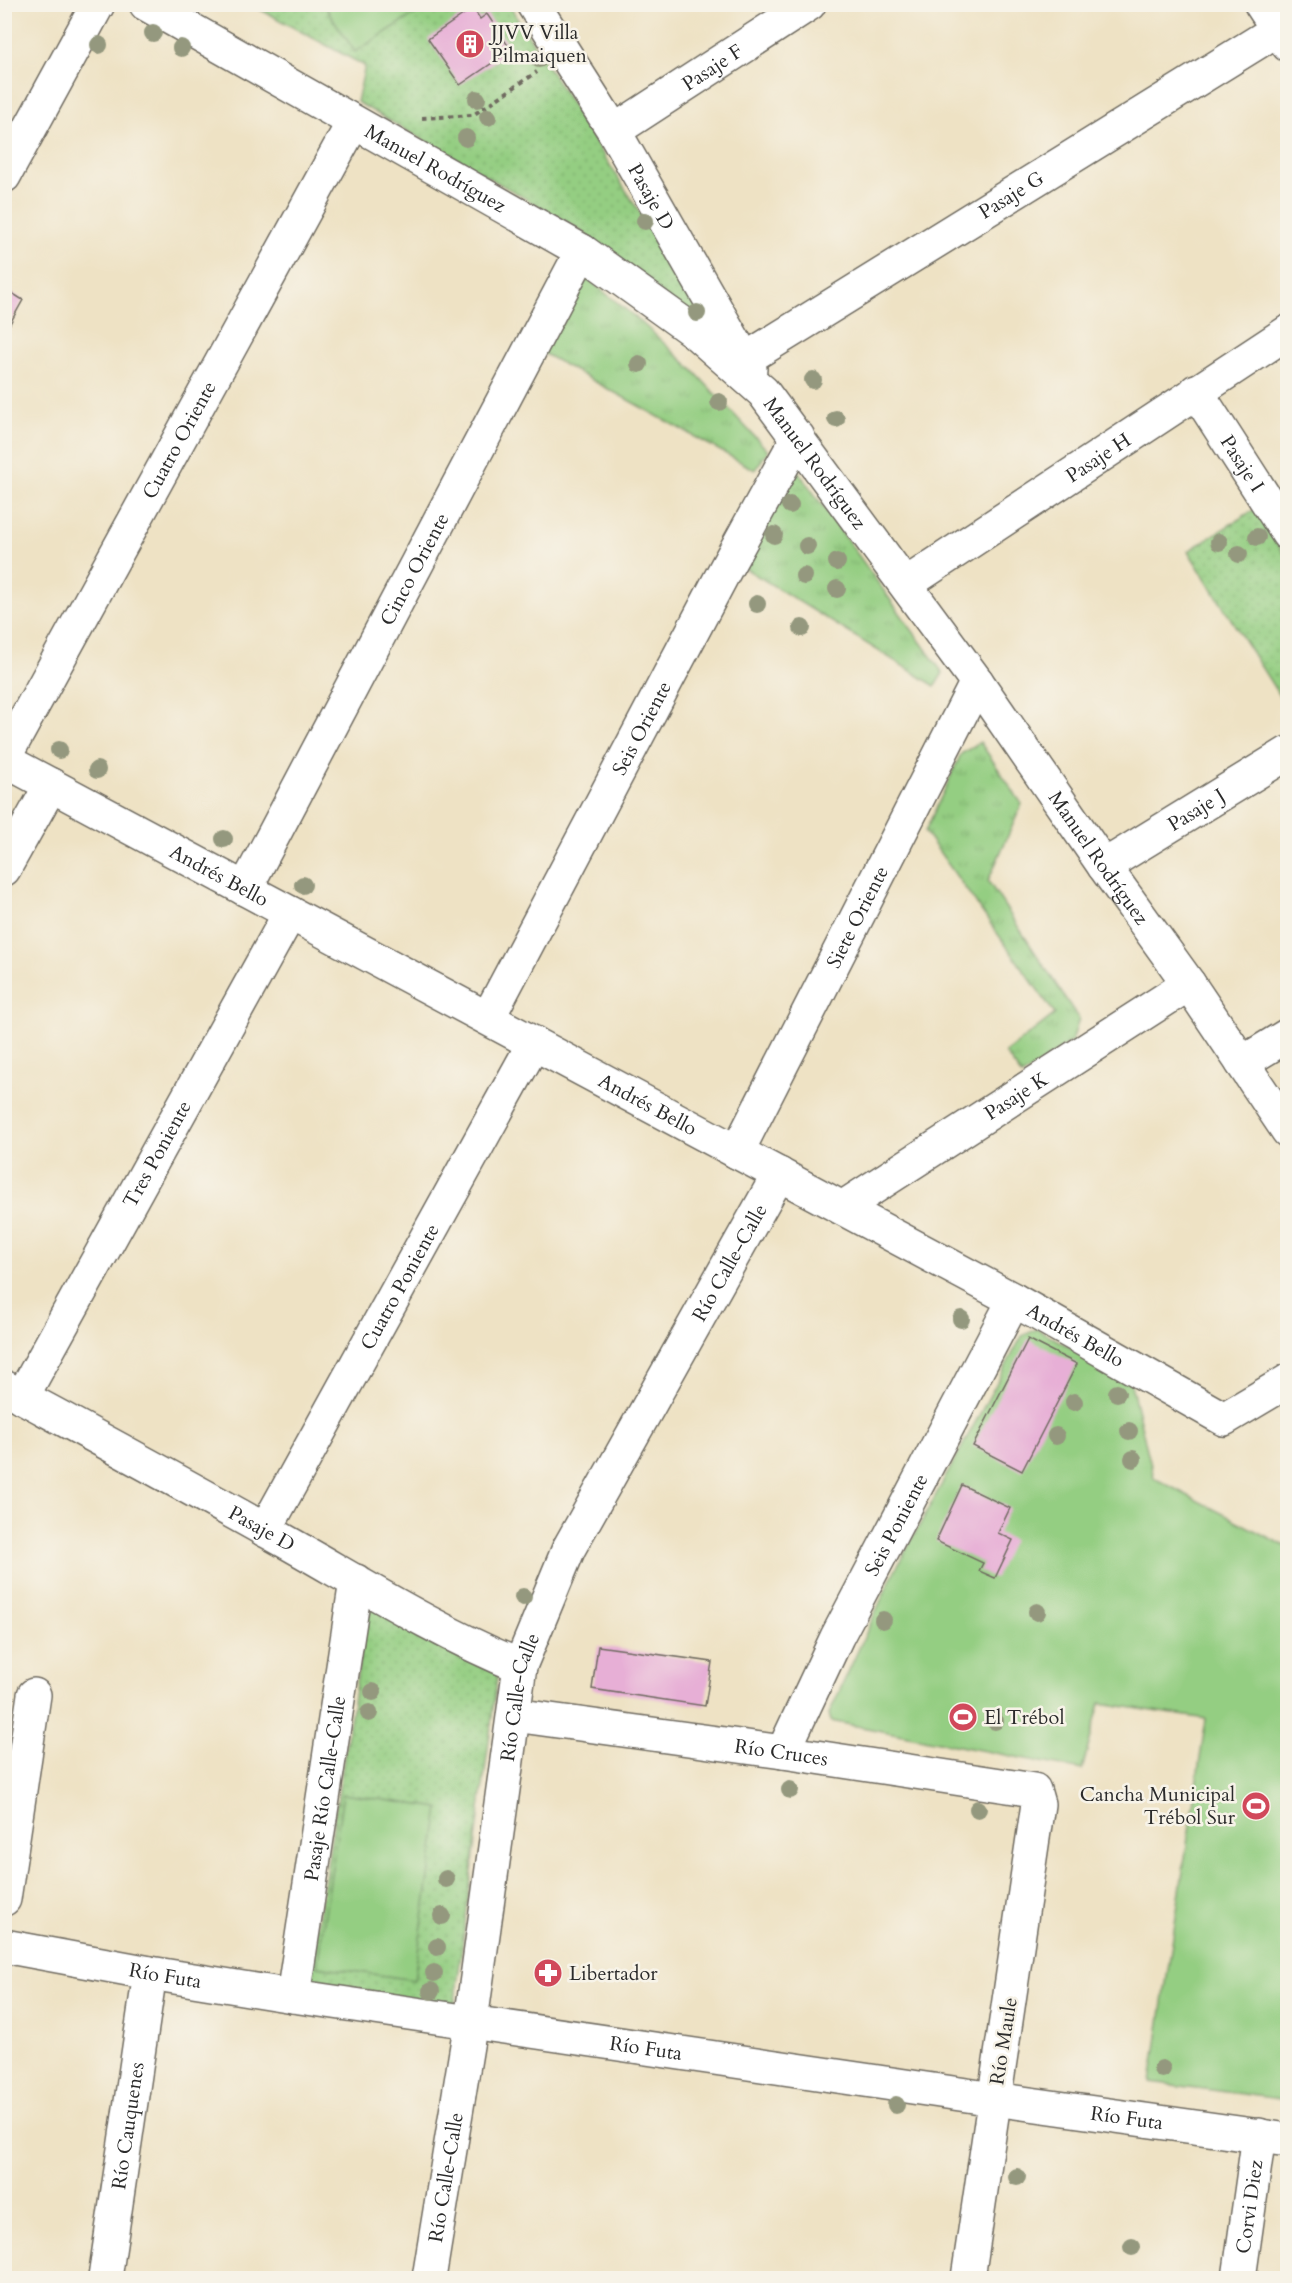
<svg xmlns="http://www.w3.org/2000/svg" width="1292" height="2283" font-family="Cardo,serif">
<defs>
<pattern id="grass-tufts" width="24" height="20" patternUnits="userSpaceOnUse" patternTransform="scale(1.5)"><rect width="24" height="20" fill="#94ce82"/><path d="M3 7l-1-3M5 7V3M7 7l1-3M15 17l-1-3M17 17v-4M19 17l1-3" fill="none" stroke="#80b170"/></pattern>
<pattern id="park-dots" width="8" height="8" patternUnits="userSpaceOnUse" patternTransform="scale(1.5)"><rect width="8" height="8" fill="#94ce82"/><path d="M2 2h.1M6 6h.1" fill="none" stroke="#80b170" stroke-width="1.8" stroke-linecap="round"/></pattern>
</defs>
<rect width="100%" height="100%" fill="#f7f3e8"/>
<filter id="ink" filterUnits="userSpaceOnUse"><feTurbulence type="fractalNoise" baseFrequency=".0167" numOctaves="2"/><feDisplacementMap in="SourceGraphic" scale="12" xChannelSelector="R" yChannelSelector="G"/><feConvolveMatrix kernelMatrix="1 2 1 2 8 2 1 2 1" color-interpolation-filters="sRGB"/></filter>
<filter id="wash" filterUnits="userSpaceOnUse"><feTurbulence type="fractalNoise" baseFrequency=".008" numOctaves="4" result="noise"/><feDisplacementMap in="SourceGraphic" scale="24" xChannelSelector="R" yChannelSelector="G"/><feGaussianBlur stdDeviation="1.35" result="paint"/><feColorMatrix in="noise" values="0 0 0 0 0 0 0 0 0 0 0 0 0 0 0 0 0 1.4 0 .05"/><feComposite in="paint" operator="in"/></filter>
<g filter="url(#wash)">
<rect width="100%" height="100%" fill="#eee2c4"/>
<g fill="url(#grass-tufts)" stroke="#607c56" stroke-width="1.5">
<path d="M 587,278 L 641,322 L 692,369 L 768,451 L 755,470 L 541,352 Z"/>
<path d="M 797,470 L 943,673 L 935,686 L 743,567 Z"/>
<path d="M 980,742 L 1022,804 L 988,881 L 1079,1019 L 1072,1041 L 1022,1076 L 1005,1053 L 1055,1014 L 925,832 L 961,754 Z"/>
</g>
<g fill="url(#park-dots)" stroke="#607c56" stroke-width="1.5">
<path d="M 250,4 L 509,5 L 710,324 L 704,327 L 577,228 L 357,102 L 365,66 Z"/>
<path d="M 1255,509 L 1287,558 L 1287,708 L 1188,551 Z"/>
<path d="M 369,1601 L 498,1671 L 454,2009 L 308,1985 Z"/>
</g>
<g fill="#94ce82" stroke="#607c56" stroke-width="1.5">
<path d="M 324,5 L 429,5 L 355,52 Z"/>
<path d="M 1037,1329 L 1130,1380 L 1154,1478 L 1287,1547 L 1287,2100 L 1151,2082 L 1206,1719 L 1100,1703 L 1082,1770 L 831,1721 L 829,1714 L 892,1576 L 1022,1336 Z"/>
<path d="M 343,1794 L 439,1808 L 414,1980 L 317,1966 Z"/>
</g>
<g id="blocks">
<g fill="#e7afd6">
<path d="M 473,8 L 480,19 L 487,14 L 511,50 L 460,85 L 428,39 Z"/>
<path d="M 4,288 L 23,300 L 4,334 Z"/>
<path d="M 1028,1339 L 1077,1364 L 1022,1471 L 973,1446 Z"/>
<path d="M 962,1485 L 1010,1508 L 998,1533 L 1013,1540 L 995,1578 L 979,1571 L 983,1563 L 936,1541 Z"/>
<path d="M 598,1646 L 712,1662 L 705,1706 L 592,1689 Z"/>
</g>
</g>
</g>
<g filter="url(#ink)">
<use href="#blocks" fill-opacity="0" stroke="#6f6b61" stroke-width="1.5"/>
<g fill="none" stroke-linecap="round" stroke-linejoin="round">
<g stroke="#6f6b61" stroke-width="36">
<g id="minor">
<path id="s1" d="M 146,4 L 582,251 L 696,333 L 763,392 L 977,682 L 1104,866 L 1189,984 L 1288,1131"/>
<path id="s2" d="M 533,4 L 614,131 L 750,369"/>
<path id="s3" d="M 614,131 L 809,4"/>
<path d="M 4,176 L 98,4"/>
<path id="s4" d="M 744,360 L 1277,30"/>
<path id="s5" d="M 1196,391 L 1288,534"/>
<path id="s6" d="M 906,584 L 1288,332"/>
<path id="s7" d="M 4,758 L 353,123"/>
<path id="s8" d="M 4,760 L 1014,1300 L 1224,1419 L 1288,1381"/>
<path id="s9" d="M 1104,866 L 1288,753"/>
<path d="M 4,869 L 51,785"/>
<path id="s10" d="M 245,889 L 582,251"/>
<path id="s11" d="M 488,1018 L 726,568 L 798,437"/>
<path d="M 1242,1063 L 1288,1035"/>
<path id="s12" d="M 737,1152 L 977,682"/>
<path id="s13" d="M 842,1208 L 1189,984"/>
<path id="s14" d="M 4,1387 C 98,1438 191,1488 283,1540 C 361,1584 437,1632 520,1666"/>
<path id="s15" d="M 22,1397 L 290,913"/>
<path id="s16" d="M 265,1530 L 534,1043"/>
<path id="s17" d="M 514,1715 L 783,1752 L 1034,1790 L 1038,1804 L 968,2278"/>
<path id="s18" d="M 783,1752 L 837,1637 L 1014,1300"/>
<path d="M 4,1899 L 34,1695"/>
<path id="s19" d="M 4,1946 L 150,1973 L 293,1996 L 994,2099 L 1288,2140"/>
<path id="s20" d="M 293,1996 L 356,1581"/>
<path id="s21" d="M 105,2278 L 150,1973"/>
<path id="s22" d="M 429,2278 L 471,2021 L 520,1666 L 569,1548 L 779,1174"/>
<path id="s23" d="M 1239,2278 L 1259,2135"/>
</g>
</g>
<g stroke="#6f6b61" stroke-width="36">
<path id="tertiary" d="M 1261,4 L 1288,45"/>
</g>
<path stroke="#6f6b61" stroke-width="4" stroke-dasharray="4.5 4.5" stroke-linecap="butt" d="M 422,118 L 473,115 L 537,72"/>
<use href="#minor" stroke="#fff" stroke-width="33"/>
<use href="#tertiary" stroke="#fff" stroke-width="33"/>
</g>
<g fill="#94987e">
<circle cx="153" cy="33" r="9"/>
<circle cx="99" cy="45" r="9"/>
<circle cx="181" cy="48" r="9"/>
<circle cx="539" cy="59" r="9"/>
<circle cx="477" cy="99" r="9"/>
<circle cx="488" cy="117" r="9"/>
<circle cx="466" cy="138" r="9"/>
<circle cx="645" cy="221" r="9"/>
<circle cx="697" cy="313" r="9"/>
<circle cx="639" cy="364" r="9"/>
<circle cx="813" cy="380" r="9"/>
<circle cx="719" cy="402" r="9"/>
<circle cx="836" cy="419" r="9"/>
<circle cx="790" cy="505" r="9"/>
<circle cx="774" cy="535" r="9"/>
<circle cx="1257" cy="537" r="9"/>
<circle cx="1219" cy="542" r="9"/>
<circle cx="807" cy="546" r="9"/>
<circle cx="1239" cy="554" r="9"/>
<circle cx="837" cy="562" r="9"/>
<circle cx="804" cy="576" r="9"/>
<circle cx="837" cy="589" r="9"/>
<circle cx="757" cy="604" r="9"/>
<circle cx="802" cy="628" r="9"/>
<circle cx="59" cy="750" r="9"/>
<circle cx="97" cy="770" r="9"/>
<circle cx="224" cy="839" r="9"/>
<circle cx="303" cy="885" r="9"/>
<circle cx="961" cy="1319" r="9"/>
<circle cx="1117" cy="1393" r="9"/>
<circle cx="1074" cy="1402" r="9"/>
<circle cx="1129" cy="1431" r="9"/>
<circle cx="1056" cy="1436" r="9"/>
<circle cx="1133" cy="1459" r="9"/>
<circle cx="523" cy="1597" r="9"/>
<circle cx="1037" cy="1612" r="9"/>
<circle cx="883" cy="1620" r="9"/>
<circle cx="373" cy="1692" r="9"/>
<circle cx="369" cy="1713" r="9"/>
<circle cx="995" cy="1721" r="9"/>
<circle cx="790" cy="1790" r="9"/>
<circle cx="978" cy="1809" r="9"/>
<circle cx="446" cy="1879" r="9"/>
<circle cx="442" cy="1916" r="9"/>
<circle cx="437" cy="1947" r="9"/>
<circle cx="434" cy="1973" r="9"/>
<circle cx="431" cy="1991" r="9"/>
<circle cx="1162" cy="2069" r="9"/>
<circle cx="896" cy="2105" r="9"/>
<circle cx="1017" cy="2177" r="9"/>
<circle cx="1132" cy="2247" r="9"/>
</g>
</g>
<defs>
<g id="building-disc" transform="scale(1.5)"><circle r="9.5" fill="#d1495b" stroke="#f7f3e8"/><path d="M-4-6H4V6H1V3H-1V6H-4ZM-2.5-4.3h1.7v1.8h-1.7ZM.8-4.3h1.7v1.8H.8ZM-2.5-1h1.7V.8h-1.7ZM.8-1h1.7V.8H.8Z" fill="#fff"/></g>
<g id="stadium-disc" transform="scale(1.5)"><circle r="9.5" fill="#d1495b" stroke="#f7f3e8"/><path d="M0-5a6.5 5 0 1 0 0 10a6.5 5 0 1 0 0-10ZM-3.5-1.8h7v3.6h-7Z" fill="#fff"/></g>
<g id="pharmacy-disc" transform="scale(1.5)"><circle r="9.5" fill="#d1495b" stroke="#f7f3e8"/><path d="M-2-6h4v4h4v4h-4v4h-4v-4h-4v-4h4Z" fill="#fff"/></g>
</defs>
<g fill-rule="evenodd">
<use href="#building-disc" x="470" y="44"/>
<use href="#stadium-disc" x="963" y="1717"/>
<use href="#stadium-disc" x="1256" y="1806"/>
<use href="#pharmacy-disc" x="548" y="1973"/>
</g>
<g text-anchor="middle" stroke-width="5" stroke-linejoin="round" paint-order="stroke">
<g font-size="20" fill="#2b2b2b" stroke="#f7f3e8" text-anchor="start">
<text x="491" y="39">JJVV Villa<tspan x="491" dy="23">Pilmaiquen</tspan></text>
<text x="984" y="1724">El Trébol</text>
<text x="1235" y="1801" text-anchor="end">Cancha Municipal<tspan x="1235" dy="23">Trébol Sur</tspan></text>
<text x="569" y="1980">Libertador</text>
</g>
<g font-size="20" fill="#2b2b2b" stroke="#f7f3e8">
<text dy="7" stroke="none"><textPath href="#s3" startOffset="117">Pasaje F</textPath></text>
<text dy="7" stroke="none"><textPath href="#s1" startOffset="333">Manuel Rodríguez</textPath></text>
<text dy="7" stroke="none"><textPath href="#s4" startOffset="314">Pasaje G</textPath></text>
<text dy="7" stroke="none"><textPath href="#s2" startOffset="226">Pasaje D</textPath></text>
<text dy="7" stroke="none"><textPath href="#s7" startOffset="363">Cuatro Oriente</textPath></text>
<text dy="7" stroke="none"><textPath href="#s6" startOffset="230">Pasaje H</textPath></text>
<text dy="7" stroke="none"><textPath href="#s1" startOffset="819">Manuel Rodríguez</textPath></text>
<text dy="7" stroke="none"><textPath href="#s5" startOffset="86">Pasaje I</textPath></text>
<text dy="7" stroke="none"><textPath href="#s10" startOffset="362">Cinco Oriente</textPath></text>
<text dy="7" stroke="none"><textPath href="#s11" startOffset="328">Seis Oriente</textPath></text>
<text dy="7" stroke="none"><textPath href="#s9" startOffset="108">Pasaje J</textPath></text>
<text dy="7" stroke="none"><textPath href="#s1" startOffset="1305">Manuel Rodríguez</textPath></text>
<text dy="7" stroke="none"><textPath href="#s8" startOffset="244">Andrés Bello</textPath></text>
<text dy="7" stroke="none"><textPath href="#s12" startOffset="264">Siete Oriente</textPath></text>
<text dy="7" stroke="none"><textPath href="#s13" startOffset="207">Pasaje K</textPath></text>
<text dy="7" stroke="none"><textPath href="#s8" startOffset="730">Andrés Bello</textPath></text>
<text dy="7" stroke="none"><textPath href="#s15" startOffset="278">Tres Poniente</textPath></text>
<text dy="7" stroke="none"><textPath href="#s22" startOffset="1074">Río Calle-Calle</textPath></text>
<text dy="7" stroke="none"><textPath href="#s16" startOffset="278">Cuatro Poniente</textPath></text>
<text dy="7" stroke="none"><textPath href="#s8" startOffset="1216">Andrés Bello</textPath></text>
<text dy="7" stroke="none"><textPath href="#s18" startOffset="254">Seis Poniente</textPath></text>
<text dy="7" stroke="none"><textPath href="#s14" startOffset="294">Pasaje D</textPath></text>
<text dy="7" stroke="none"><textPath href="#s22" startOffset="588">Río Calle-Calle</textPath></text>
<text dy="7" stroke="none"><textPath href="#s17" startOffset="270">Río Cruces</textPath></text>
<text dy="7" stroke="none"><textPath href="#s20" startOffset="210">Pasaje Río Calle-Calle</textPath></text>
<text dy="7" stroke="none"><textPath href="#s19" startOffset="164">Río Futa</textPath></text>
<text transform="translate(1003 2041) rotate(-81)" y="7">Río Maule</text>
<text dy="7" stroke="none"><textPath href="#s19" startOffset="650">Río Futa</textPath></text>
<text dy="7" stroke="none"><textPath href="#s19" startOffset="1136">Río Futa</textPath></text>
<text dy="7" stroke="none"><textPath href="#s21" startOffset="154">Río Cauquenes</textPath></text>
<text dy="7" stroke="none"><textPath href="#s22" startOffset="102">Río Calle-Calle</textPath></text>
<text dy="7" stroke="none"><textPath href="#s23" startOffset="72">Corvi Diez</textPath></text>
</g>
</g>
<rect width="1292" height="2283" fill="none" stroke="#f7f3e8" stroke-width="24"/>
</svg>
